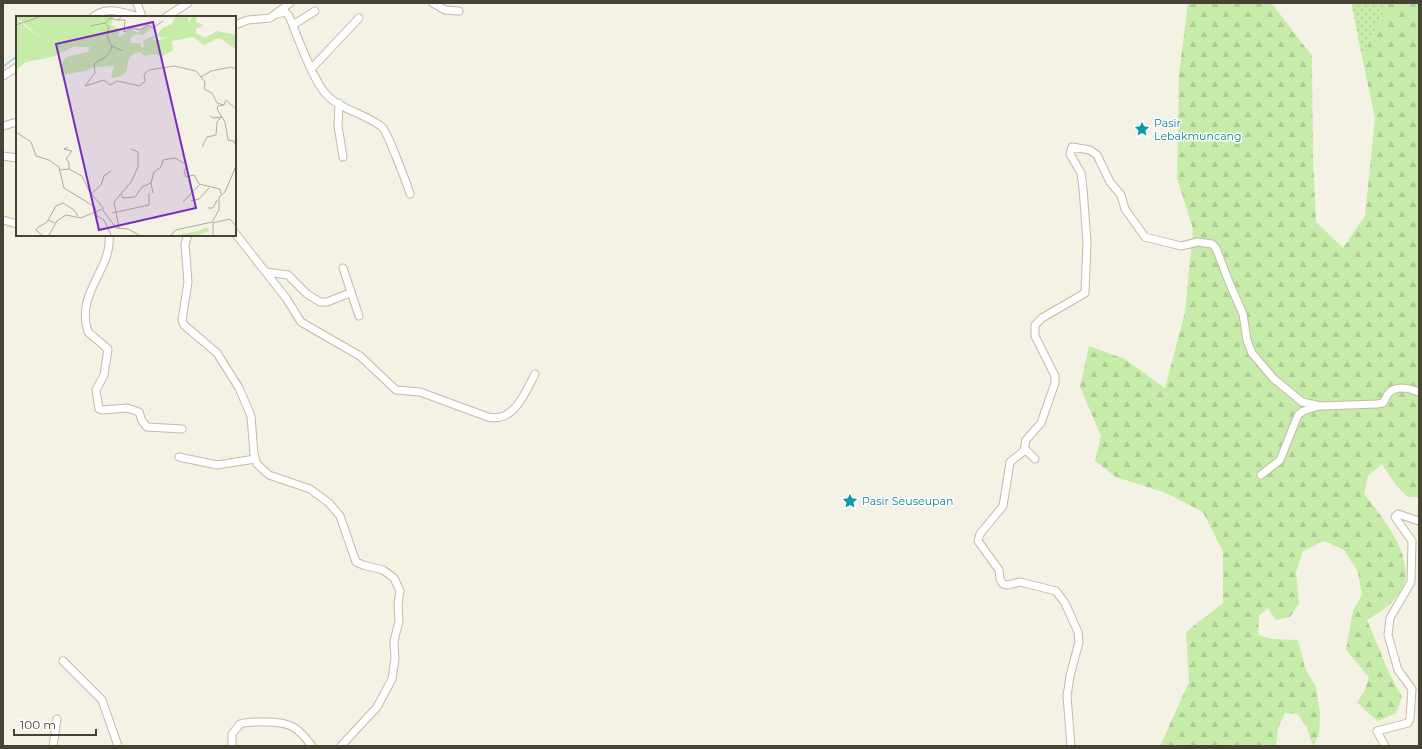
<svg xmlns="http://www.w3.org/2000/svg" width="1422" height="749" font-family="Montserrat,sans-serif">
<defs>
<pattern id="grass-dots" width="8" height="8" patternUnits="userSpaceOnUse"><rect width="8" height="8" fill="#c7ecaa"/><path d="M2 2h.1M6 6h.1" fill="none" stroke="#accc93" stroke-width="1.8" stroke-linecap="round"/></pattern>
<pattern id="forest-firs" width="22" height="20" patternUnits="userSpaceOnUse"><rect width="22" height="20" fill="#c7ecaa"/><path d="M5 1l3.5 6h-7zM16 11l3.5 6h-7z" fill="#accc93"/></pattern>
</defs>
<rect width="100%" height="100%" fill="#f4f2e5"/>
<path fill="url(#grass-dots)" d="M 1351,3 L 1389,3 L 1362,57 L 1352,7 Z"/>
<path fill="url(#forest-firs)" d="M 1188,3 L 1268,3 L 1273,5 L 1312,56 L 1313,158 L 1316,222 L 1343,248 L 1365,216 L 1375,118 L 1362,57 L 1389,3 L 1419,3 L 1419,497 L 1408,497 L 1395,484 L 1382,464 L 1368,476 L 1364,494 C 1382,516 1420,563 1400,592 C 1392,605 1380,612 1367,620 L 1390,675 L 1402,697 L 1396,713 L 1378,721 L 1369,714 L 1357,702 L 1364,692 L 1369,677 L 1346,650 L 1353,611 L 1362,595 L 1358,572 L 1344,550 L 1324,541 L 1303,551 L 1296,572 L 1299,603 L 1290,617 L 1276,620 L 1268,608 L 1259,616 L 1258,635 L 1273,639 L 1298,640 L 1305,668 L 1316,687 L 1320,714 L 1319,734 L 1313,746 L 1307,728 L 1298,714 L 1285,713 L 1278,728 L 1276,746 L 1160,746 L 1189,682 L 1186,632 L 1223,603 L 1223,552 L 1203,512 L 1166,493 L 1116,477 L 1095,461 L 1101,436 L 1080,387 L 1089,346 L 1125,359 L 1165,388 L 1185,312 L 1193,229 L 1177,178 L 1179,74 Z"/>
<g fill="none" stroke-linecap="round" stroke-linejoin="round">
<path stroke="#9cc7f7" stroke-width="1.5" d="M 3,67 L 17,56"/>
<g stroke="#c1bba7" stroke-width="9">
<g id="minor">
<path d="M 137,3 L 142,17"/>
<path d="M 433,3 L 445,10 L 459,11"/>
<path d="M 277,14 L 285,12 L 289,16 C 297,35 312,78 325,93 C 339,110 365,113 382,127 C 387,131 407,184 410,194"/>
<path d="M 93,17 C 107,5 123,13 140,17"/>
<path d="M 166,17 L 188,3"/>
<path d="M 235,25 L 248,20 L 270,18 L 290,3"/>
<path d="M 293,25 L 315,11"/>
<path d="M 312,68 L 359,18"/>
<path d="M 3,76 L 17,67"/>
<path d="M 339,103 L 338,126 L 343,157"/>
<path d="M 3,126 L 17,122"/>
<path d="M 3,156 L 17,158"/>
<path d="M 3,220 L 17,224"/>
<path d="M 235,233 L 286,298 L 301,322 L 360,356 L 396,390 L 420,392 L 488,417 C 514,423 525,393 535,374"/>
<path d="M 109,235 C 113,269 75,292 88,332 L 108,349 L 104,375 L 96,390 L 99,409 L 102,410 L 127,408 L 139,412 L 142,421 L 147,427 L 182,429"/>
<path d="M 188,235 L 185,244 L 188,282 L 182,320 L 184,325 L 217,353 L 239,388 L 251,416 L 254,454 L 257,464 L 269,475 L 310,489 L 329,503 L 340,516 L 356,562 L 363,565 L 383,570 L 394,578 L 400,591 L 398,604 L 399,621 L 394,641 L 395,659 L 392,679 L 377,707 L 341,746"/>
<path d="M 343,268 L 359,316"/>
<path d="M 266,272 L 288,275 L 307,294 L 320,302 L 327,302 L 350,293"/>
<path d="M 1025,449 L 1035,459"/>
<path d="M 179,457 L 217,465 L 255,459"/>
<path d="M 1261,475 L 1280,460 L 1298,415 L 1303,411 L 1319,406"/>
<path d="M 63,661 L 102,700 L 118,746"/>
<path d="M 53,746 L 57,719"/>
<path d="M 232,746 L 232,734 L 240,724 C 248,721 257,722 265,722 C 290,722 297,726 312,746"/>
<path d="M 1071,746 L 1067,696 L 1070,676 L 1079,642 L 1078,632 L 1065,603 L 1056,591 L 1020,582 L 1008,585 L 1003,584 L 1000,579 L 999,570 L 978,541 L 980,534 L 1003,506 L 1010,462 L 1024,451 L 1026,440 L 1041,423 L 1055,383 L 1055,376 L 1035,336 L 1035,325 L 1042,318 L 1085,293 L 1087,242 L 1083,188 L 1081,173 L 1070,154 L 1072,147 L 1090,150 L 1097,155 L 1110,182 L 1121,195 L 1125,209 L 1145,237 L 1181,246 L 1198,242 L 1212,244 L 1216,248 L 1229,282 L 1243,314 L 1247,340 L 1252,353 L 1273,378 L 1302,402 L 1321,406 L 1377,404 L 1383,403 C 1385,400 1386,397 1388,394 C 1395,385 1410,388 1419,392"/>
<path d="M 1385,746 L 1377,731 L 1408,723 L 1410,719 L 1412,689 L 1398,670 L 1388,635 L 1390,618 L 1411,582 L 1412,541 L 1395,517 L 1398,514 L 1419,521"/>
</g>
</g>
<use href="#minor" stroke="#fff" stroke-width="7"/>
</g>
<defs>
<g id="sight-bare" transform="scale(1.2)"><path d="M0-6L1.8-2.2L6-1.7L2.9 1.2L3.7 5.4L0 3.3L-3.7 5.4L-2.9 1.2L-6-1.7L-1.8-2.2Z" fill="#0f9aa8" stroke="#fff" stroke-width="2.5" paint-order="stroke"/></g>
</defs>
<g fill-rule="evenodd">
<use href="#sight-bare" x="1142" y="129"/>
<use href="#sight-bare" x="850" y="501"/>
</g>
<g text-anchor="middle" stroke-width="3" stroke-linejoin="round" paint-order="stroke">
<g font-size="11" fill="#0d838f" stroke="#fff" text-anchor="start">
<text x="1154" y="127">Pasir<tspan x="1154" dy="13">Lebakmuncang</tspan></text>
<text x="862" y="505">Pasir Seuseupan</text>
</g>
</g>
<g transform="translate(16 16)">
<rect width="220" height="220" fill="#f4f2e5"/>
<path d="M 0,3 L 30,26 L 29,31 L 23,34 L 25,39 L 41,32 L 49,35 L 36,41 L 10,46 L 0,54 Z" fill="#c7ecaa"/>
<path d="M 0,1 L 97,1 L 95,9 L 104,13 L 102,20 L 103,21 L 115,13 L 122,17 L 131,10 L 135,12 L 127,19 L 119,18 L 114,22 L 115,27 L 124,27 L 125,31 L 128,31 L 127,25 L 136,20 L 140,20 L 137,23 L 139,25 L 153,21 L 144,22 L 141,19 L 146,12 L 156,8 L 159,1 L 172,1 L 173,7 L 176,1 L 180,1 L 181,8 L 184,7 L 187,10 L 180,13 L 180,17 L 189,22 L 201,15 L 220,19 L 220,33 L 205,23 L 200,23 L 188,29 L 177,21 L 156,25 L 157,34 L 147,40 L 136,38 L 129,40 L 124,36 L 118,38 L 113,42 L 110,57 L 101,61 L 95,62 L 98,50 L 77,51 L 70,55 L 45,59 L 45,48 L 50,41 L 72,36 L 74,31 L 57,31 L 49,35 L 41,32 L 17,43 L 11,31 L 23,34 L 29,31 L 30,26 ZM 190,211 L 194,215 L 182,219 L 161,219 L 183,215 Z" fill="#c7ecaa"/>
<path fill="none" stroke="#afac9e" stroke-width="1" d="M 101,4 L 109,4 L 108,16 L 116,12 L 124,14 L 132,9 L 137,12 L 147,5M 89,7 L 93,11 L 91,19 L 96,32 L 91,40 L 78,48 L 79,57 L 69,70 L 88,64 L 94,69 L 101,65 L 124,70 L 129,65 L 128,58 L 133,54 L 158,50 L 180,55 L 189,66 L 188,73 L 196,77 L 201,87 L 208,89M 0,9 L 23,1M 74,10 L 89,7 L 94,2 L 102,4 L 105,1M 96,30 L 107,35M 185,61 L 195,55 L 215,51 L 220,53M 220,93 L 210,84 L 208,89 L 202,90 L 201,93 L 209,106 L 212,124 L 218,125 L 220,130M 194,100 L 197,102 L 206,101M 0,116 L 15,126 L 20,140 L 33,144 L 43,151 L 48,172 L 79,191 L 81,200 L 88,204 L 95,219M 52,131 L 48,133 L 56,135 L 50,143 L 53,147 L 53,153M 186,131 L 191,121 L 200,119 L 201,106 L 205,101M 44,154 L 53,153 L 66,160 L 73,175 L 88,193M 76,177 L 85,169 L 88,160 L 95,155M 137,177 L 135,167 L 138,156 L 145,151 L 147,144 L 159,142 L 171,149 L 168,155 L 170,161 L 178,159 L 183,168 L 204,173 L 205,178M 105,178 L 107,182 L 119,181 L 126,171 L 135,167M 175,185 L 183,183 L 193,172M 167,186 L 184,168M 192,192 L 197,192 L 201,184M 96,197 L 133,189 L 133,177M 32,204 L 40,190 L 47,187 L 58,194 L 62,200M 197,206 L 197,219M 197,207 L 214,203 L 220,210M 103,212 L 98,186 L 115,166 L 122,151 L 122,136 L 115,133M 26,219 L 20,214 L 22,211 L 30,207 L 32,204 L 39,207M 33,219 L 41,205 L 50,199 L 65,202 L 86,193 L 100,212 L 112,213 L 123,219M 155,219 L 160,214 L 196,206 L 203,194 L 203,181 L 209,176 L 220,150"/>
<path fill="#7b2cbf" fill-opacity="0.15" stroke="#7b2cbf" stroke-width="2" d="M 137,6 L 180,192 L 83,214 L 40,28 Z"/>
<rect width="220" height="220" fill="none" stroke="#474234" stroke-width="2"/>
</g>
<rect width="1422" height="749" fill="none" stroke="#474234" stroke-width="8"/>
<path d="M14 729v6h82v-6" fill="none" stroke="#474234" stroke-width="2"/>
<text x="20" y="729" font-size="12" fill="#474234" stroke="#ffffff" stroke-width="3" paint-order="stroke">100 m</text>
</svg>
